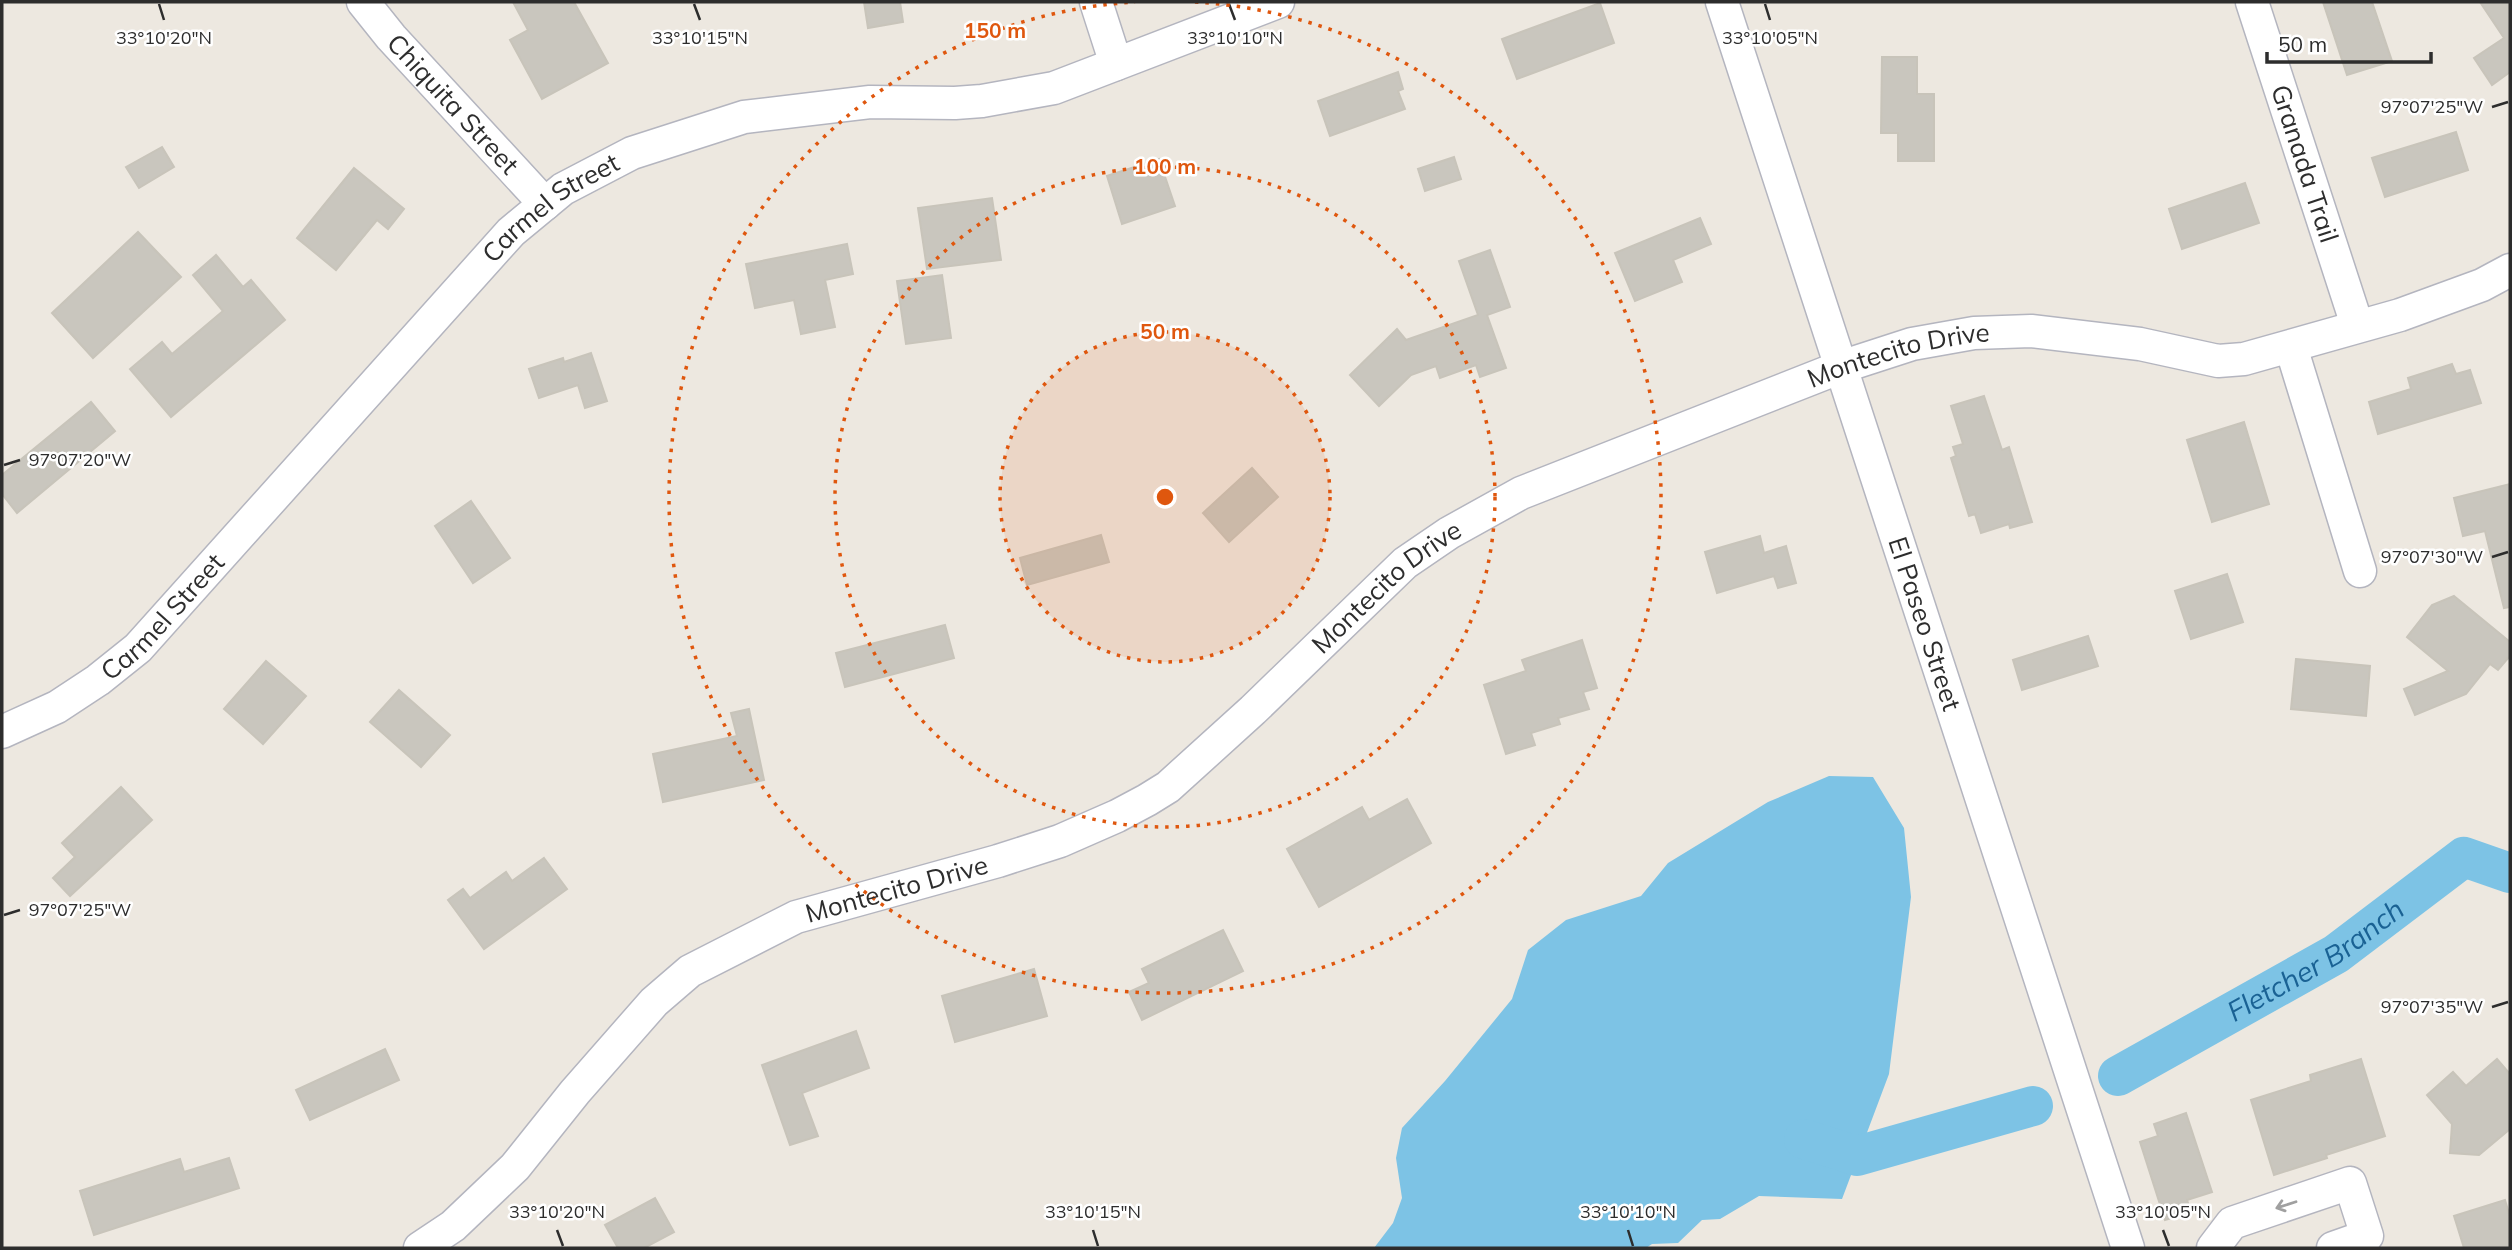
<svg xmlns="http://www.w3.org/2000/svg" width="2512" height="1250" font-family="Mulish,sans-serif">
<rect width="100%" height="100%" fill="#ede8e0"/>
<path fill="#7dc3e5" d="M 1829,776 L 1873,777 L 1904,828 L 1911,897 L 1889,1074 L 1842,1199 L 1759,1196 L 1720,1219 L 1702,1220 L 1678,1243 L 1652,1244 L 1646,1248 L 1374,1248 L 1393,1223 L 1402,1198 L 1396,1158 L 1402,1128 L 1445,1081 L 1512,999 L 1528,950 L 1566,920 L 1641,896 L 1668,863 L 1768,802 Z"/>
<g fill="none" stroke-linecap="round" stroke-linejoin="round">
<g stroke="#7dc3e5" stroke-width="40">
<path id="s1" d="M 2118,1076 L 2336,954 L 2464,857 L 2510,873"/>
<path d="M 1804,1139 L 1857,1156 L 2033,1106"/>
</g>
</g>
<g fill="#c9c6be" stroke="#c8c4ba" stroke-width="2">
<path d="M 513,2 L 574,2 L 608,63 L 542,99 L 510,40 L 528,30 Z"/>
<path d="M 864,2 L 900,2 L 903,22 L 868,28 Z"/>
<path d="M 2323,2 L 2372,2 L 2392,61 L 2347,75 Z"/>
<path d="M 2480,2 L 2510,2 L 2510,72 L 2492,85 L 2474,58 L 2504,38 Z"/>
<path d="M 1600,3 L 1614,43 L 1517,79 L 1502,39 Z"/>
<path d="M 1882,57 L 1917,57 L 1917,94 L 1934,94 L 1934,161 L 1898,161 L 1898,133 L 1881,133 Z"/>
<path d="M 1398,72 L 1403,89 L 1398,91 L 1405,109 L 1330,136 L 1318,101 Z"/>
<path d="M 2456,132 L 2468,170 L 2385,197 L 2372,158 Z"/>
<path d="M 162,147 L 174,167 L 139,188 L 126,167 Z"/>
<path d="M 1454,157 L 1461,179 L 1425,191 L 1418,169 Z"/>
<path d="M 1159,159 L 1175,206 L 1122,224 L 1107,176 Z"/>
<path d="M 354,168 L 404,209 L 388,229 L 377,220 L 336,270 L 297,238 Z"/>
<path d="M 2245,183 L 2259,223 L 2182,249 L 2169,209 Z"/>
<path d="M 992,198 L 1001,260 L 927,269 L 918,208 Z"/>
<path d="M 1700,218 L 1711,244 L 1673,260 L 1682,282 L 1635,301 L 1615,253 Z"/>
<path d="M 138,232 L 181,277 L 93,358 L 52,313 Z"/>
<path d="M 847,244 L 853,274 L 825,280 L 835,327 L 801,334 L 794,300 L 755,308 L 746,264 Z"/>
<path d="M 1490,250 L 1510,307 L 1487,315 L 1506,368 L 1480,377 L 1476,365 L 1440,378 L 1436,366 L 1411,375 L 1379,406 L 1350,375 L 1397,329 L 1406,340 L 1478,315 L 1459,261 Z"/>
<path d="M 216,255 L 243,287 L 251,280 L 285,320 L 171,417 L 130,369 L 162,342 L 172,354 L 223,311 L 193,275 Z"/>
<path d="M 942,275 L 951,338 L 906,344 L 897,281 Z"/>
<path d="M 591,353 L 607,401 L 585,408 L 578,385 L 539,398 L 529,369 L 563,358 L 564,362 Z"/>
<path d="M 2452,364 L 2456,374 L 2470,370 L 2481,403 L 2378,434 L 2369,402 L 2411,389 L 2408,378 Z"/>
<path d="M 1984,396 L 2002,450 L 2009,447 L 2032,522 L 2010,528 L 2009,524 L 1981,533 L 1975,514 L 1969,516 L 1951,458 L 1956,456 L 1953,447 L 1963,444 L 1951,406 Z"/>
<path d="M 91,402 L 115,431 L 17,513 L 2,494 L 2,475 Z"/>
<path d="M 2244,422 L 2269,504 L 2212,522 L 2187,440 Z"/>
<path d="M 1252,468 L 1278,497 L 1229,542 L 1203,513 Z"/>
<path d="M 2510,484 L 2510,607 L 2504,608 L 2485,531 L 2463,536 L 2454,498 Z"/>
<path d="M 471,501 L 510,558 L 473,583 L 435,526 Z"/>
<path d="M 1101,535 L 1109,562 L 1027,585 L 1020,558 Z"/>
<path d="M 1760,536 L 1764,553 L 1786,546 L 1796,583 L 1778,588 L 1774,576 L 1717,593 L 1705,552 Z"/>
<path d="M 2227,574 L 2243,622 L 2191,639 L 2175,591 Z"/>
<path d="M 2454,596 L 2510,642 L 2510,656 L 2498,670 L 2490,664 L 2466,694 L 2415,715 L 2404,689 L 2448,671 L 2407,637 L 2432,605 Z"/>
<path d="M 945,625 L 954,658 L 845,687 L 836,653 Z"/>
<path d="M 2088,636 L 2098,666 L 2022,690 L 2013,660 Z"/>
<path d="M 1582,640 L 1597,688 L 1583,692 L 1589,709 L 1558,718 L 1560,724 L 1531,733 L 1535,745 L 1506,754 L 1484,685 L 1526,671 L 1522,660 Z"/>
<path d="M 2296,659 L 2370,666 L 2366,716 L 2291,709 Z"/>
<path d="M 266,661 L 306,696 L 263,744 L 224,709 Z"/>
<path d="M 399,690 L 450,735 L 421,767 L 370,722 Z"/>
<path d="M 749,709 L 764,780 L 663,802 L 653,754 L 737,736 L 731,713 Z"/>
<path d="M 121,787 L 152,820 L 70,896 L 53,878 L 75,857 L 62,843 Z"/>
<path d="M 1407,799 L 1431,843 L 1319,907 L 1287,849 L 1362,807 L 1369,820 Z"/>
<path d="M 544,858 L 567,889 L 484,949 L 448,900 L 463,889 L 470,898 L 506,872 L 512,881 Z"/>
<path d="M 1223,930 L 1243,971 L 1142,1020 L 1129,992 L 1149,983 L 1142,969 Z"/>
<path d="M 1034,969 L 1047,1016 L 955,1042 L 942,996 Z"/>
<path d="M 856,1031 L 869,1068 L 802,1093 L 818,1136 L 790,1145 L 762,1065 Z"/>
<path d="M 385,1049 L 399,1080 L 310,1120 L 296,1090 Z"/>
<path d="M 2361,1059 L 2385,1136 L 2326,1155 L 2327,1158 L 2274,1175 L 2251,1100 L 2311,1081 L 2310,1075 Z"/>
<path d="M 2497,1059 L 2510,1074 L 2510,1129 L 2479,1155 L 2450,1153 L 2452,1124 L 2427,1095 L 2453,1072 L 2466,1086 Z"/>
<path d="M 2186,1113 L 2212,1192 L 2187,1200 L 2191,1212 L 2165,1220 L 2140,1142 L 2158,1136 L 2154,1124 Z"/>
<path d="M 229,1158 L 239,1188 L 94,1235 L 80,1191 L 180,1159 L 184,1172 Z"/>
<path d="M 655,1198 L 674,1232 L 644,1248 L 618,1248 L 605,1225 Z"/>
<path d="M 2505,1200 L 2510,1217 L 2510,1248 L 2464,1248 L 2454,1216 Z"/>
</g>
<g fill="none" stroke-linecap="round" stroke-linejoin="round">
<g stroke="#b4b5bf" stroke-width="35">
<g id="minor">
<path id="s2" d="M 363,2 L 391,37 L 545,204"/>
<path d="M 1096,2 L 1116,64"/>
<path id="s3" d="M 1722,2 L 2128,1248"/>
<path id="s4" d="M 2252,2 L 2357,325"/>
<path d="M 2291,347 L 2360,571"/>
<path id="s5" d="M 2,732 L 57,707 L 98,680 L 138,648 L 511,232 L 563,189 L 632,153 L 744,117 L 870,102 L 955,103 L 982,101 L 1054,88 L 1278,2"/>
<path id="s6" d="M 420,1248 L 453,1226 L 515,1167 L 575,1092 L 654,1002 L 690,971 L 796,917 L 998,861 L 1060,841 L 1117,816 L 1147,800 L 1168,787 L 1253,710 L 1405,563 L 1449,533 L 1521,493 L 1841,367 L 1912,344 L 1974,333 L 2031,331 L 2140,344 L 2218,361 L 2244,359 L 2400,315 L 2482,285 L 2510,270"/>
<path d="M 2213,1248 L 2232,1223 L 2350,1183 L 2367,1236 L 2333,1248"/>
</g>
</g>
<use href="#minor" stroke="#fff" stroke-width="32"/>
</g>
<defs><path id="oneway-shaft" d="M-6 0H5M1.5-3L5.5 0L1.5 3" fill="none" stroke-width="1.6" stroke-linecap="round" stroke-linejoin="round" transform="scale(1.75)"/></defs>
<use stroke="#a0a0a0" href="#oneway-shaft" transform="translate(2286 1205) rotate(162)"/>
<path fill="none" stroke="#2d2d2d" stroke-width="2.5" d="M 159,4 L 164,20M 694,4 L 700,20M 1229,4 L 1235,20M 1765,4 L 1770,20M 2492,107 L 2508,102M 4,465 L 20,460M 2492,557 L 2508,552M 4,915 L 20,910M 2492,1007 L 2508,1002M 557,1230 L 563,1246M 1093,1230 L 1098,1246M 1628,1230 L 1633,1246M 2163,1230 L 2169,1246"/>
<circle cx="1165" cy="497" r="165" fill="#df570e" fill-opacity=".12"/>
<g fill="none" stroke="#df570e" stroke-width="3.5" stroke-dasharray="3.5 7">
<circle cx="1165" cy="497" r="165"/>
<circle cx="1165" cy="497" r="330"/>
<path d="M1195 2A496 496 0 1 1 1135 2"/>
</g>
<g text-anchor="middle" stroke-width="5" stroke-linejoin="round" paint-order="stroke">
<g font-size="26" fill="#2d2d2d" stroke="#fff">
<text dy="9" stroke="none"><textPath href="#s2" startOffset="136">Chiquita Street</textPath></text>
<text dy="9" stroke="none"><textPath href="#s4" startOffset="170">Granada Trail</textPath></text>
<text dy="9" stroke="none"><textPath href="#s5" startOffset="766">Carmel Street</textPath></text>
<text dy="9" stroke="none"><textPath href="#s6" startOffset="1768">Montecito Drive</textPath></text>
<text dy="9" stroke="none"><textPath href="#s6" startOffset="1200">Montecito Drive</textPath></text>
<text dy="9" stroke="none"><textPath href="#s5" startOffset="200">Carmel Street</textPath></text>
<text dy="9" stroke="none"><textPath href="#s3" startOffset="654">El Paseo Street</textPath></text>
<text dy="9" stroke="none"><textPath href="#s6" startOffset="612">Montecito Drive</textPath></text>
</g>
<g font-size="28" font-style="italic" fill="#1a6294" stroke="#fff">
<text dy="10" stroke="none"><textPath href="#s1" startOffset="229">Fletcher Branch</textPath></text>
</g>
</g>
<g font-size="18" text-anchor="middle" fill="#2d2d2d" stroke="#fff" stroke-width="5" stroke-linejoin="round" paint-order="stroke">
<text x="164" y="44">33°10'20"N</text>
<text x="700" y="44">33°10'15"N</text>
<text x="1235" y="44">33°10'10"N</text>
<text x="1770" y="44">33°10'05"N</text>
<text x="2432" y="113">97°07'25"W</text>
<text x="80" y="466">97°07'20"W</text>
<text x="2432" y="563">97°07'30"W</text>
<text x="80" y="916">97°07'25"W</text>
<text x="2432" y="1013">97°07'35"W</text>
<text x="557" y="1218">33°10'20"N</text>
<text x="1093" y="1218">33°10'15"N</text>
<text x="1628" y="1218">33°10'10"N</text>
<text x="2163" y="1218">33°10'05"N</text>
</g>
<circle cx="1165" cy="497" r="10" fill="#df570e" stroke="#fff" stroke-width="3.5"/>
<g font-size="21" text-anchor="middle" font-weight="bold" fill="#df570e" stroke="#fff" stroke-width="5" stroke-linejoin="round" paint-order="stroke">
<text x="995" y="38">150 m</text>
<text x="1165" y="174">100 m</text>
<text x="1165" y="339">50 m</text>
</g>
<rect width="2512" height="1250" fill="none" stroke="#2d2d2d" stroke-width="7"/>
<path d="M2267 52v10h164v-10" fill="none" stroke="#2d2d2d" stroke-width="3.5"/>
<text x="2278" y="52" font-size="21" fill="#2d2d2d" stroke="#ffffff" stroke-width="5" paint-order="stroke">50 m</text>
</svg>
